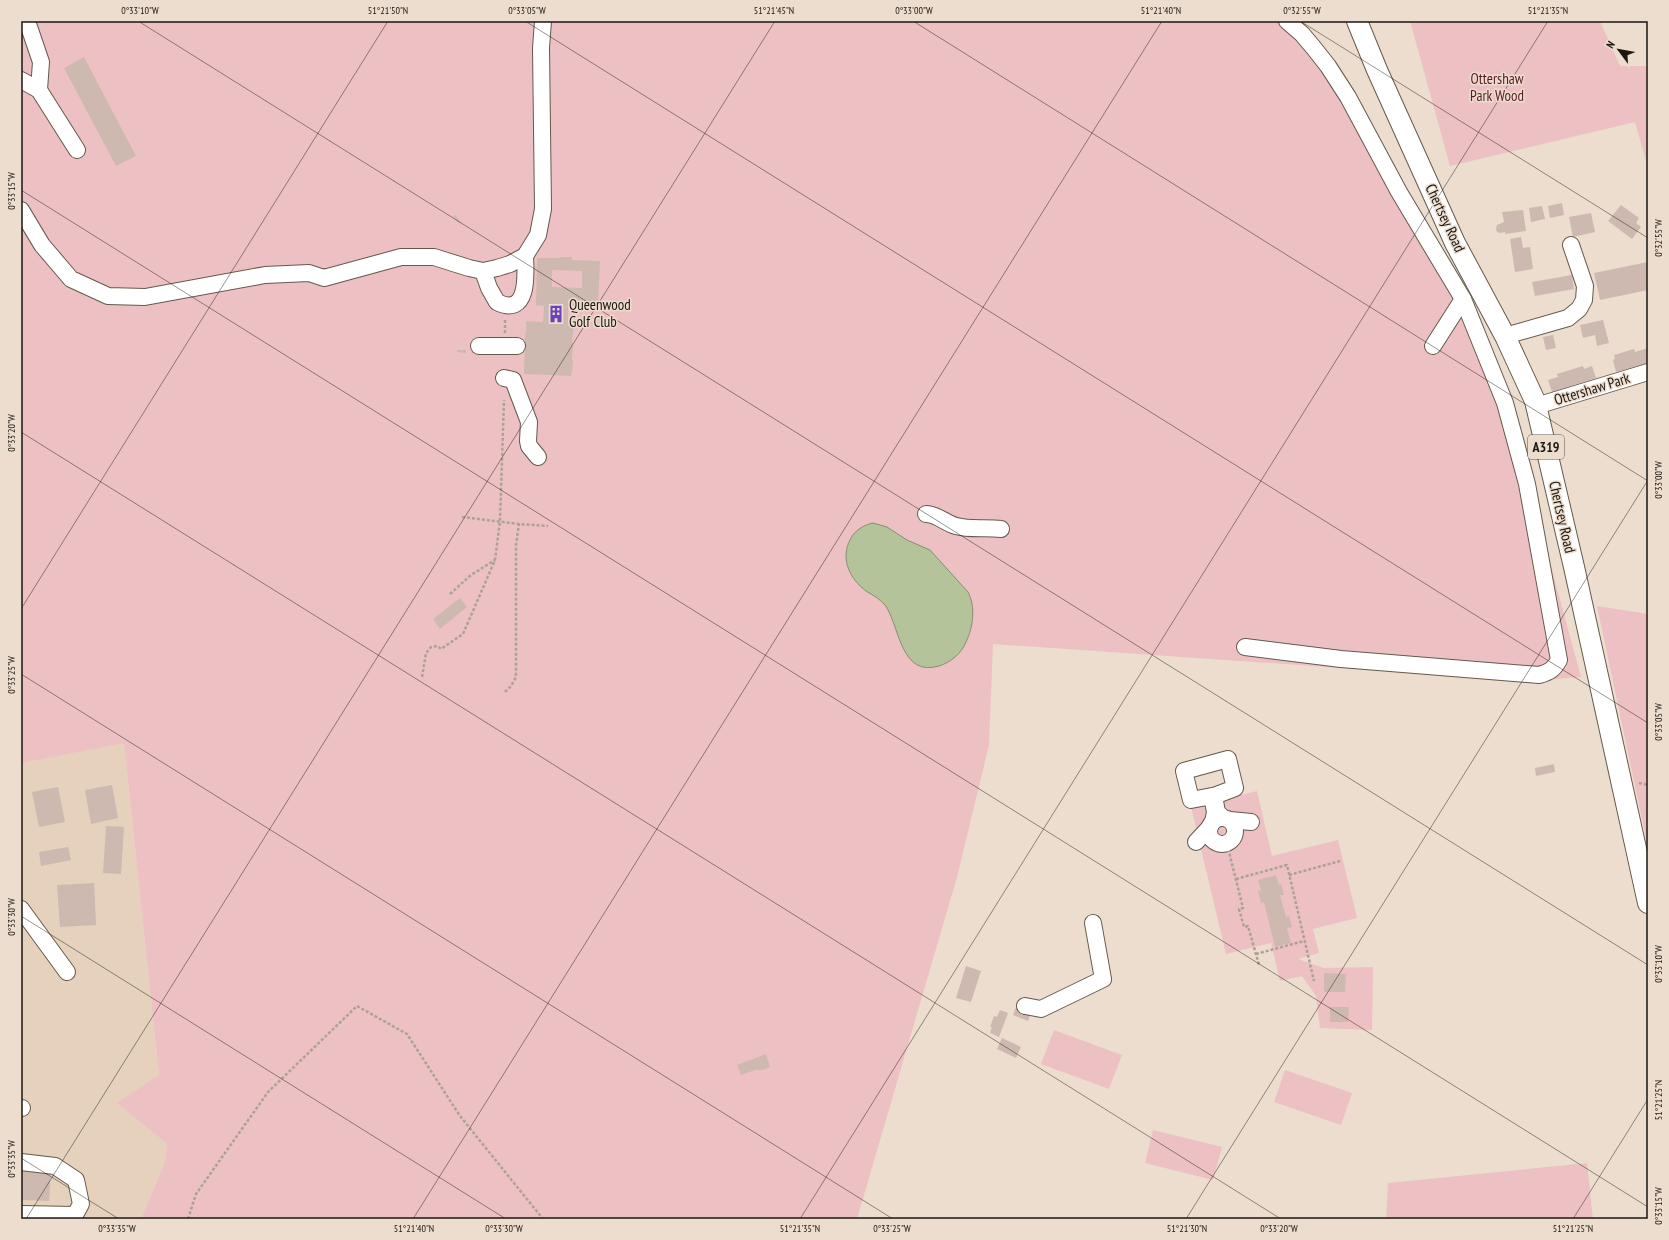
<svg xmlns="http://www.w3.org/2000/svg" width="1669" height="1240" font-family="'PT Sans Narrow',sans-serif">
<rect width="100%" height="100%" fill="#ecddce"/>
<path fill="#e5d1bc" d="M 124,742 L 159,1076 L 118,1103 L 167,1144 L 165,1162 L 141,1219 L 21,1219 L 21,763 Z"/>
<g fill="#edc1c3">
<path d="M 21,21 L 1292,21 L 1383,154 L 1505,396 L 1581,677 L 1531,681 L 993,644 L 989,745 L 957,877 L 857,1219 L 141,1219 L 165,1162 L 167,1144 L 117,1103 L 159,1075 L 124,743 L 21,763 Z"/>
<path d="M 1410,21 L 1600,21 L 1620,66 L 1648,66 L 1648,168 L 1635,122 L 1450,166 Z"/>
<path d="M 1597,606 L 1648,614 L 1648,845 L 1646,838 Z"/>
<path d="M 1257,791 L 1272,856 L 1338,840 L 1357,918 L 1313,929 L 1319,953 L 1298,959 L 1324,968 L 1373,967 L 1372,1030 L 1320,1028 L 1316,996 L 1302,976 L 1280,981 L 1271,943 L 1226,954 L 1191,807 Z"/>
<path d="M 1054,1030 L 1122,1055 L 1109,1089 L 1041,1064 Z"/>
<path d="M 1285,1070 L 1352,1093 L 1341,1125 L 1274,1102 Z"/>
<path d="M 1153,1130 L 1222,1147 L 1213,1180 L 1145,1163 Z"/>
<path d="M 1587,1163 L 1593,1219 L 1386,1219 L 1388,1183 Z"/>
</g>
<path fill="#b4c39a" stroke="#868f71" d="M 873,523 L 887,527 L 907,540 L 930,550 L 968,592 C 976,607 973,628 966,642 C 961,654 951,662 939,666 C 902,677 900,631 887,608 C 882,600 874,596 866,591 C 850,579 840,559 850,540 C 854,531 863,525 873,523 Z"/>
<g fill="#ceb9b0" fill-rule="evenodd">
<path d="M 84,57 L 136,156 L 116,166 L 64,68 Z"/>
<path d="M 1562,203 L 1564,215 L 1550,218 L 1548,206 Z"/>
<path d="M 1621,205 L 1639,218 L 1636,223 L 1641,227 L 1632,239 L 1608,221 Z"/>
<path d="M 1542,206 L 1545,219 L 1531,222 L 1529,208 Z"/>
<path d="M 1523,210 L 1526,231 L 1505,234 L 1505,232 L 1500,233 L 1497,232 L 1496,229 L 1497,225 L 1504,222 L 1502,212 Z"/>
<path d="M 1591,213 L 1595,232 L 1573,237 L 1569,217 Z"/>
<path d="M 455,215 L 461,222 L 459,223 L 453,217 Z"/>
<path d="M 1521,237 L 1523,248 L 1530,247 L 1533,269 L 1515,272 L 1510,239 Z"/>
<path d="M 560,257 L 572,257 L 572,260 L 600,261 L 598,307 L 568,306 L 568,323 L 572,323 L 572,326 L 574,326 L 572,342 L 573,343 L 572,360 L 573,360 L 572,373 L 571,373 L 571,376 L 524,374 L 525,333 L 526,334 L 526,321 L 543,322 L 544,306 L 536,305 L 537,258 L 560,258 ZM 552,270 L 582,271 L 582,288 L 552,287 Z"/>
<path d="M 1648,262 L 1648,290 L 1600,300 L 1594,273 Z"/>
<path d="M 1572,275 L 1574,289 L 1535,296 L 1532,282 Z"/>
<path d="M 1603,320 L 1609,343 L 1597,346 L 1595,335 L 1583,338 L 1580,325 Z"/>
<path d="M 1553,335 L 1556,348 L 1546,350 L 1543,337 Z"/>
<path d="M 1648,348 L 1648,363 L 1616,372 L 1613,360 L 1615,359 L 1614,355 L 1634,349 L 1635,352 Z"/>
<path d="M 457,350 L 466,350 L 466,353 L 457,352 Z"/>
<path d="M 1583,366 L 1584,369 L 1592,366 L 1596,378 L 1552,392 L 1548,380 L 1558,377 L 1557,374 Z"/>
<path d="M 460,598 L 467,607 L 440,629 L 433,619 Z"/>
<path d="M 1554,764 L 1555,772 L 1536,776 L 1535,768 Z"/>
<path d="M 112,785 L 118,818 L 91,824 L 85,790 Z"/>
<path d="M 58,787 L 65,822 L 39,827 L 32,792 Z"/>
<path d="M 106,826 L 124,827 L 121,874 L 103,873 Z"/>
<path d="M 68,847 L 71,860 L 41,866 L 39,852 Z"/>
<path d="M 1276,875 L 1279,885 L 1281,884 L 1284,895 L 1280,895 L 1286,917 L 1289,916 L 1292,927 L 1287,928 L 1291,943 L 1275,947 L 1264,902 L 1261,903 L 1258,891 L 1261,890 L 1258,880 Z"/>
<path d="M 94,883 L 96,925 L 60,927 L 57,885 Z"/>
<path d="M 966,966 L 981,971 L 971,1002 L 956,998 Z"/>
<path d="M 1324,973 L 1346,974 L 1345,992 L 1324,992 Z"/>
<path d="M 1016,1007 L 1031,1013 L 1028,1021 L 1013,1015 Z"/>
<path d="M 1330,1007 L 1349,1007 L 1348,1022 L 1330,1022 Z"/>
<path d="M 1000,1010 L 1008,1013 L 999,1037 L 990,1033 L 992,1027 L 990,1027 L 994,1016 L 997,1017 Z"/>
<path d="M 1002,1038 L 1021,1047 L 1016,1058 L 997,1049 Z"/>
<path d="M 766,1054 L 770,1067 L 759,1071 L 758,1069 L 741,1075 L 737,1065 Z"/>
<path d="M 21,1169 L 51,1170 L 49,1201 L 21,1200 Z"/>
</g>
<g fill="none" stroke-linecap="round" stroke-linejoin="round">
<g stroke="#65594b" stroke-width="18">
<g id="minor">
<path d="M 27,21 L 41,62 L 39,90"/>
<path d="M 21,80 L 39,90 L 77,150"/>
<path d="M 21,210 L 42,245 L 71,279 L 108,296 L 145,297 L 265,275 L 309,273 L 324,278 L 401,257 L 434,257 L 469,268 L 483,271 L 497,268 L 510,264 L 525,256 L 538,235 L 543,209 L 541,48 L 543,21"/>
<path d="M 483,271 L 489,288 L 497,302 C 529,318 526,274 525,256"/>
<path d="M 1505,336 L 1568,318 L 1579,309 L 1584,300 L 1585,286 L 1571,245"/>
<path d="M 479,346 L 517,346"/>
<path d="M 1433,346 L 1463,299"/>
<path d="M 504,378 L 513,380 L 529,422 L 528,441 L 529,446 L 538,457"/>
<path d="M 1536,406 L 1648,372"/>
<path d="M 926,514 C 937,514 945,523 956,526 C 970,530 986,527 1001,529"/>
<path d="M 1245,647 L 1341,659 L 1539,675 C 1550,672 1554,669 1559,660 L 1527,484 L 1505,403 L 1463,299 L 1399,192 L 1348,97 L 1328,66 L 1313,47 L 1302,34 L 1287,21"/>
<circle cx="1222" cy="831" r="13"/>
<path d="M 1230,820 L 1251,822"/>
<path d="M 1213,822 L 1215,812 L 1212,796 L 1191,800 L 1184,771 L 1228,759 L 1235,788 L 1214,796 L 1217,812 L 1223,818"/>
<path d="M 1196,842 L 1210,827"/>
<path d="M 21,909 L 67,972"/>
<path d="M 1025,1006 L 1041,1009 L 1103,979 L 1093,923"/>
<path d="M 21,1108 L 22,1108"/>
<path d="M 21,1162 L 55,1166 L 76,1180 L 81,1204 L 75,1215 L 21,1214"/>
</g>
</g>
<g stroke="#65594b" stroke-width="22">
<path id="major" d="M 1357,21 L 1377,70 L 1455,243 L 1505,336 L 1535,401 L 1574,567 L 1648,903"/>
</g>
<g stroke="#ada195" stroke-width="2.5" stroke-dasharray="3 2" stroke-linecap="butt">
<path d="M 505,320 L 505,333"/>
<path d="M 462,517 L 519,524 L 548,526"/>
<path d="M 450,594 L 471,575 L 495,560"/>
<path d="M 422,677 L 426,653 L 431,647 L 437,646 L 441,649 L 463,634 L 495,560 L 500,521 L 504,400"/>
<path d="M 505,692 L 511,686 L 516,677 L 516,545 L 519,524"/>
<path d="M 1639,783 L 1648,785"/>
<path d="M 1227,844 L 1243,908 L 1239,909 L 1244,927 L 1248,926 L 1259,965"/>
<path d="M 1289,875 L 1340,861"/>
<path d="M 1236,879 L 1287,865 L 1314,981"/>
<path d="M 1256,954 L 1304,941"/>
<path d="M 188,1219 L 196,1194 L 268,1092 L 357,1006 L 407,1034 L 460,1116 L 543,1219"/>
</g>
<use href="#minor" stroke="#fff" stroke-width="16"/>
<use href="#major" stroke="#fff" stroke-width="20"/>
</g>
<path fill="none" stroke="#1b1610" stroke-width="1" stroke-opacity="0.45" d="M 138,21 L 1648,965M 525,21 L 1648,723M 913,21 L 1648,481M 1300,21 L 1648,238M 21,190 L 1648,1207M 21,432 L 1281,1219M 21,609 L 388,21M 21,674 L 893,1219M 21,916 L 506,1219M 21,1158 L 119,1219M 26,1219 L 775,21M 413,1219 L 1162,21M 800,1219 L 1548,21M 1186,1219 L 1648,480M 1573,1219 L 1648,1099"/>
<defs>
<g id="building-bare" transform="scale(1.38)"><path d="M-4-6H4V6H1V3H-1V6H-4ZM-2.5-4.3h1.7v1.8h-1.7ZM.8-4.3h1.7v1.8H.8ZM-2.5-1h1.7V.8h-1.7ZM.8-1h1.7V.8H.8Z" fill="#6b42ba" stroke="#ecddce" stroke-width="2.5" paint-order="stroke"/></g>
</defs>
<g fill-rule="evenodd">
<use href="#building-bare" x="556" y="314"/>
</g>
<g text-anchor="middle" stroke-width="3" stroke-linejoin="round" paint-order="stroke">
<rect fill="#ecddce" stroke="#5a5249" stroke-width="1" x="1528" y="435" width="36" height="24" rx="3"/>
<g font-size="14" font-weight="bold" fill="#1b1610">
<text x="1546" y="452">A319</text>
</g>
<g font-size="15" fill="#591c24" stroke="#ecddce">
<text x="1497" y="84">Ottershaw<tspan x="1497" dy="17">Park Wood</tspan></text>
</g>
<g font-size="15" fill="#1b1610" stroke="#ecddce">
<text transform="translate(1445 218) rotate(65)" y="5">Chertsey Road</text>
<text transform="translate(1592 389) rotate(-17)" y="5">Ottershaw Park</text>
<text transform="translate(1562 517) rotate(77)" y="5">Chertsey Road</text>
</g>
<g font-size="15" fill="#1b1610" stroke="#ecddce" text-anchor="start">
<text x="569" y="310">Queenwood<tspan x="569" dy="17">Golf Club</tspan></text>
</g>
</g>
<rect width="1669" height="1240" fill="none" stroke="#ecddce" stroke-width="44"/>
<g transform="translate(1619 50) rotate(302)" stroke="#ecddce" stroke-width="3" paint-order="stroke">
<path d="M0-3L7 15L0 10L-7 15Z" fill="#1b1610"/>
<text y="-6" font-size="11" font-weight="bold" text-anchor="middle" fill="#1b1610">N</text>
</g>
<rect x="22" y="22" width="1625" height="1196" fill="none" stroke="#1b1610" stroke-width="1.5"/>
<g font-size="10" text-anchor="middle" fill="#1b1610">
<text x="140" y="14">0°33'10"W</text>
<text x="388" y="14">51°21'50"N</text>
<text x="527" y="14">0°33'05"W</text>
<text x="774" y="14">51°21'45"N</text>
<text x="914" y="14">0°33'00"W</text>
<text x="1161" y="14">51°21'40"N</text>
<text x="1302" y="14">0°32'55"W</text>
<text x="1548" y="14">51°21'35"N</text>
<text transform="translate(11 191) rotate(-90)" y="4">0°33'15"W</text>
<text transform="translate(1658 238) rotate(-90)" y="4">0°32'55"W</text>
<text transform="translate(11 433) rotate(-90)" y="4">0°33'20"W</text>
<text transform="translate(1658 480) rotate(-90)" y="4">0°33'00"W</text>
<text transform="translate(11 675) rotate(-90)" y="4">0°33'25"W</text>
<text transform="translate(1658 722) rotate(-90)" y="4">0°33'05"W</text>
<text transform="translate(11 917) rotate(-90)" y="4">0°33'30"W</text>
<text transform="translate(1658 964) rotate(-90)" y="4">0°33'10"W</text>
<text transform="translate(1658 1100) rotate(-90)" y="4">51°21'25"N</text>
<text transform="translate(11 1159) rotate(-90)" y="4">0°33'35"W</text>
<text transform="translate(1658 1206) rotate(-90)" y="4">0°33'15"W</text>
<text x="117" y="1232">0°33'35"W</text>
<text x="414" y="1232">51°21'40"N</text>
<text x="504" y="1232">0°33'30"W</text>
<text x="800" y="1232">51°21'35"N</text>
<text x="892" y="1232">0°33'25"W</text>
<text x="1187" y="1232">51°21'30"N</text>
<text x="1279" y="1232">0°33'20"W</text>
<text x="1573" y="1232">51°21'25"N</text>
</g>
</svg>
